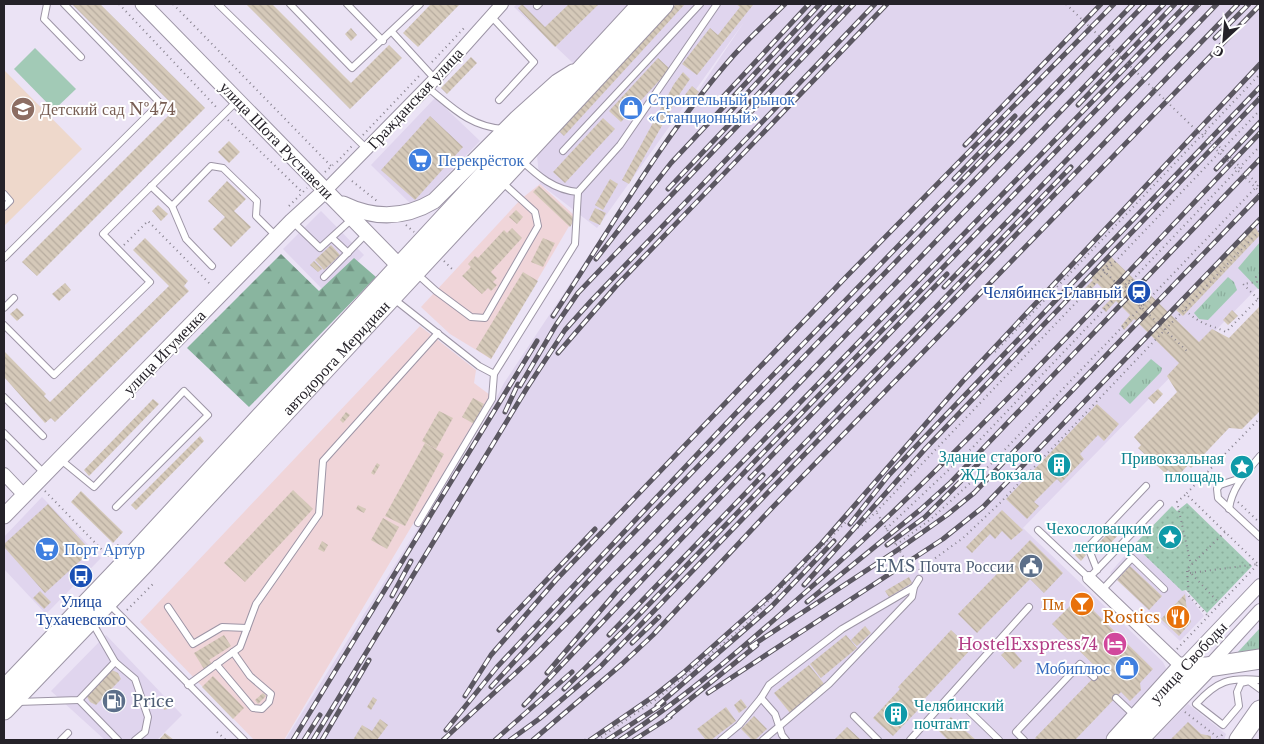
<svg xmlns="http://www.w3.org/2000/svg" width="1264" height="744" font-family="'Libre Baskerville',serif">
<defs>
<pattern id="grass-tufts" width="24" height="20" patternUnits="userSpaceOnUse" patternTransform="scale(1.25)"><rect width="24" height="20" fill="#a2cab6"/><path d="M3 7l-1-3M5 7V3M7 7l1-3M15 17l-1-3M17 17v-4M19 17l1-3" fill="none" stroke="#8bad9c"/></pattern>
<pattern id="forest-firs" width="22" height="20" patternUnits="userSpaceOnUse" patternTransform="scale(1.25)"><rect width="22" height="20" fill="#89b59f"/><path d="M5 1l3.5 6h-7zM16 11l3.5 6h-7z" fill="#709382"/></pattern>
<pattern id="park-dots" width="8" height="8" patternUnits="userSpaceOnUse" patternTransform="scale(1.25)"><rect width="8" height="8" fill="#a2cab6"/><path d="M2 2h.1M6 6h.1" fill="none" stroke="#8bad9c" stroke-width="1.8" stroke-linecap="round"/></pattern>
<pattern id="building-back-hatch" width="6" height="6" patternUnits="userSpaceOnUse" patternTransform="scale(1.25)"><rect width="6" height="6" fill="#d5c9b9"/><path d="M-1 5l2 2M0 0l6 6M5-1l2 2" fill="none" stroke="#b7ac9f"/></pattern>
</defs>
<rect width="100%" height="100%" fill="#ebe3f5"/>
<g fill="#e0d5ee">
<path d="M 517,4 L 629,4 L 574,64 L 514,7 Z"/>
<path d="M 676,4 L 1260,4 L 1260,285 L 1023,528 L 1163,662 L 1166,668 L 1165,674 L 1108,740 L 285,740 L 482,426 L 504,383 L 744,22 L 597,228 L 540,184 L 537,156 Z"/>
<path d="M 435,98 L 480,141 L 415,208 L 371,165 Z"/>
<path d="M 321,211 L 364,255 L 326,293 L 283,249 Z"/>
<path d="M 42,497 L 101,558 L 46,614 L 4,569 L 4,537 Z"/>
<path d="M 1134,545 L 1182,591 L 1185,591 L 1204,616 L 1180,641 L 1110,573 Z"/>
<path d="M 106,635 L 182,715 L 157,740 L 105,740 L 51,691 Z"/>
<path d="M 1188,704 L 1226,734 L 1224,740 L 1153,740 Z"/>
</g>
<g fill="#f0d5d9">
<path d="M 540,184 L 575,216 L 491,359 L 450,334 L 421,307 L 521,199 Z"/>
<path d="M 420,326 L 476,370 L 474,383 L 490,395 L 284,740 L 254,740 L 140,622 Z"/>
</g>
<path fill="#eed8cb" d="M 4,70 L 82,149 L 4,226 Z"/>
<g fill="url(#grass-tufts)">
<path d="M 1260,242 L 1260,289 L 1258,289 L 1238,268 Z"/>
<path d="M 1228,277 L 1234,282 L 1237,290 L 1208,320 L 1199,319 L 1194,313 Z"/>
<path d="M 1151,359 L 1162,368 L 1161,372 L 1130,404 L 1119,394 L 1121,390 Z"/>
<path d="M 1260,628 L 1260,650 L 1237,653 Z"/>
</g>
<path fill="url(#forest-firs)" d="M 281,254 L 319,291 L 354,258 L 376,277 L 249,407 L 187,348 Z"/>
<path fill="url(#park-dots)" d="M 1187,503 L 1252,566 L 1207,613 L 1186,590 L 1182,591 L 1134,545 L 1172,506 L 1177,511 Z"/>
<path fill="#a2cab6" d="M 35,48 L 76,89 L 54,110 L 14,69 Z"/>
<g fill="url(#building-back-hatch)">
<path d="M 72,4 L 100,4 L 205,108 L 37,276 L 22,262 L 176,108 Z"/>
<path d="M 246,4 L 272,4 L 351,83 L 389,45 L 402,58 L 350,109 Z"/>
<path d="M 431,4 L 460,4 L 418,47 L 403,33 Z"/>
<path d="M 522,4 L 545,27 L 569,4 L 599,4 L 555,47 L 518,8 Z"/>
<path d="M 676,4 L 685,4 L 564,136 L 559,131 Z"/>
<path d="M 736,4 L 753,5 L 697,75 L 682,64 L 710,28 L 718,35 L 740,7 Z"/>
<path d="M 351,28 L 357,35 L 351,41 L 345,34 Z"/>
<path d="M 471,57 L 477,63 L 447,94 L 441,88 Z"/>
<path d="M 658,58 L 670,69 L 621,122 L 609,111 Z"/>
<path d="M 683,72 L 690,79 L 681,92 L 629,184 L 622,180 L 674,84 Z"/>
<path d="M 692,86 L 699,92 L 691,102 L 684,96 Z"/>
<path d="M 430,116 L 463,147 L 415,200 L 381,170 Z"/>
<path d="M 603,118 L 615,129 L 565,183 L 553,172 Z"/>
<path d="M 229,141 L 240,152 L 229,163 L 218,152 Z"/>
<path d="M 610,179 L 618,184 L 603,210 L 595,205 Z"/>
<path d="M 227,181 L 246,199 L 234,211 L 251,227 L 231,247 L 213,229 L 225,217 L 208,201 Z"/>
<path d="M 539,186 L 575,219 L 570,227 L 533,192 Z"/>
<path d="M 158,205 L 168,214 L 161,221 L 152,211 Z"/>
<path d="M 595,208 L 606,213 L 600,225 L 589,220 Z"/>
<path d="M 516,210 L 523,217 L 517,224 L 509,217 Z"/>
<path d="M 1255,227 L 1260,235 L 1183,316 L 1176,310 Z"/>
<path d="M 512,228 L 522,238 L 491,272 L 497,278 L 493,282 L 497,285 L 491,291 L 488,288 L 482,294 L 462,276 L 471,267 L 468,264 L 475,256 L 478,258 L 504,230 L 507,233 Z"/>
<path d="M 145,238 L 188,281 L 184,286 L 189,291 L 55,422 L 51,418 L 45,423 L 4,377 L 4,351 L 46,394 L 44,396 L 50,402 L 169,286 L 133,250 Z"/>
<path d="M 543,238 L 555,243 L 543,267 L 531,262 Z"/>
<path d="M 331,245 L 340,255 L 324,270 L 315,260 Z"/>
<path d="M 1109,255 L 1199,342 L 1212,329 L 1229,338 L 1260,306 L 1260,411 L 1242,429 L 1229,428 L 1191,468 L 1188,465 L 1176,478 L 1168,470 L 1165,473 L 1138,448 L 1141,445 L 1134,437 L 1177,392 L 1167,376 L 1179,363 L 1134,319 L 1124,330 L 1121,326 L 1130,315 L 1116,301 L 1106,312 L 1102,308 L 1112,298 L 1097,283 L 1087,294 L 1083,290 L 1093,280 L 1089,276 Z"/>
<path d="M 314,261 L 322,269 L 318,272 L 310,265 Z"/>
<path d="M 523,272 L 538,281 L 491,359 L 476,349 Z"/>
<path d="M 65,283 L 71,290 L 59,301 L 52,294 Z"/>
<path d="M 17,308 L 24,315 L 17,321 L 10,314 Z"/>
<path d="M 1232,310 L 1238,316 L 1228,325 L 1223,320 Z"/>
<path d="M 1158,389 L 1163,394 L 1154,404 L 1148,398 Z"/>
<path d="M 473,398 L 484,404 L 474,424 L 462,417 Z"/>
<path d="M 153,399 L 159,404 L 89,476 L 84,470 Z"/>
<path d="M 1097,404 L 1119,424 L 1104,441 L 1098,435 L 1080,454 L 1084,459 L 1061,483 L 1057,479 L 1034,502 L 1039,506 L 1027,519 L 1006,499 Z"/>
<path d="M 439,411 L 453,418 L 436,449 L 422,441 Z"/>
<path d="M 346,412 L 350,415 L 343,423 L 340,420 Z"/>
<path d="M 200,436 L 204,441 L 136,510 L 131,505 Z"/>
<path d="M 425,443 L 444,454 L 405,526 L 385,516 Z"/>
<path d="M 377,463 L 380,465 L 374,475 L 371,473 Z"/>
<path d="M 293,490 L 313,509 L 245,582 L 224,563 Z"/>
<path d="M 81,491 L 123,532 L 113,543 L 71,502 Z"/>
<path d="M 48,504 L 91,551 L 45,593 L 4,547 L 4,544 Z"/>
<path d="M 358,505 L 366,509 L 364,513 L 356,509 Z"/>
<path d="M 1002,510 L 1023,530 L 1011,540 L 1002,531 L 995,539 L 990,534 L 972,553 L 966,547 Z"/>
<path d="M 383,518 L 399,527 L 387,549 L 371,540 Z"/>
<path d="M 1115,526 L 1121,532 L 1101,553 L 1095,547 Z"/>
<path d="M 1030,540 L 1063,573 L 1044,593 L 1030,579 L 977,633 L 958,614 Z"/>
<path d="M 322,541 L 328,545 L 324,552 L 318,549 Z"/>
<path d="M 1080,550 L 1086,555 L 1081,561 L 1075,555 Z"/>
<path d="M 1130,566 L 1162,596 L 1149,610 L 1117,580 Z"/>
<path d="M 909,577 L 912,583 L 889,597 L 885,591 Z"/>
<path d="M 40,591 L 51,602 L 44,609 L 33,598 Z"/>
<path d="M 1083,593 L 1093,602 L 1094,611 L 1153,669 L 1140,683 L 1141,690 L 1130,701 L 1121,692 L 1075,740 L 1037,740 L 1035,738 L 1100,671 L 1052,624 Z"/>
<path d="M 1185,594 L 1187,611 L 1191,622 L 1179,636 L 1161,619 Z"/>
<path d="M 865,626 L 871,633 L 857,646 L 851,640 Z"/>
<path d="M 951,630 L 971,649 L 916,708 L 918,710 L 893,736 L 873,718 L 900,689 L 898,687 Z"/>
<path d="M 224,635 L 231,646 L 209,660 L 212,664 L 204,669 L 194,653 Z"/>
<path d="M 846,635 L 857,648 L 821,678 L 810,664 Z"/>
<path d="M 1010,647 L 1022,661 L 1014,669 L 1001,655 Z"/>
<path d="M 809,665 L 825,685 L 790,713 L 774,693 Z"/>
<path d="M 110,669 L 118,673 L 121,679 L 96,705 L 90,702 L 86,695 Z"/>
<path d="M 213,676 L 244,708 L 233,719 L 202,687 Z"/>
<path d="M 263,693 L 266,696 L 258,704 L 255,700 Z"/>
<path d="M 113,696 L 118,701 L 112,707 L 107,701 Z"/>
<path d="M 373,697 L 377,700 L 371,710 L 367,707 Z"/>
<path d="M 741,699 L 747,707 L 739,713 L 734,705 Z"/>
<path d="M 169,700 L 171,708 L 164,710 L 162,702 Z"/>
<path d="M 726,707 L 736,721 L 711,740 L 706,740 L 697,729 Z"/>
<path d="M 754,716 L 767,729 L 755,740 L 752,740 L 741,729 Z"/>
<path d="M 951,717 L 959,725 L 976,740 L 948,740 L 938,730 Z"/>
<path d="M 380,719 L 388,725 L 377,740 L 353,740 L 362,725 L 372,731 Z"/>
<path d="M 1188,722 L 1201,734 L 1211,736 L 1211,740 L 1170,740 Z"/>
<path d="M 847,727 L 861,740 L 834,740 Z"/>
<path d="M 165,733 L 174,740 L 159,740 Z"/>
</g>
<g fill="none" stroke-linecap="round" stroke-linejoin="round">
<g stroke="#9d95a6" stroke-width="8">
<g id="service">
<path d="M 47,4 L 44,19 L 81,57"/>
<path d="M 218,4 L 367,149"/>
<path d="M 290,4 L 352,68 L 420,4"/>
<path d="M 347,4 L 383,41"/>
<path d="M 537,6 L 539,4"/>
<path d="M 491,16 L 534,62 L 499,100"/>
<path d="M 392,32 L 435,79"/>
<path d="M 427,87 C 453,108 469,126 503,129"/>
<path d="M 563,151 L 700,4"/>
<path d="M 521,160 C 538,176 554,190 578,192 L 620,145 L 717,4"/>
<path d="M 151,186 L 172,206 L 186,239 L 212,266"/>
<path d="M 4,194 L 10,201 L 4,207"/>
<path d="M 172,206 L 211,166 L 223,168 L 257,201 L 256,216 L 276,236"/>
<path d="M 293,222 L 320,248 L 353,218"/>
<path d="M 332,238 L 348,253"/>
<path d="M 4,258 L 160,103 L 64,4"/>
<path d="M 416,273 L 436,291 L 471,317 L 485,318 L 538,226 L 535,212 L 502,182"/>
<path d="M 324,277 L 367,233"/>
<path d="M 394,299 L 479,366 L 494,374 L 575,244 L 578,192"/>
<path d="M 4,308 L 14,298"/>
<path d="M 4,325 L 54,375 L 150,282 L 103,234 L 237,101"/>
<path d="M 4,397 L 43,436"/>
<path d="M 4,433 L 45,474"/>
<path d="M 61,460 L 94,487 L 184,391 L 208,415 L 116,507"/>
<path d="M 1241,478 L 1220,485 L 1217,489 L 1218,498 L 1260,537"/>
<path d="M 1229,509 C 1232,487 1246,473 1260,456"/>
<path d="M 418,523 L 492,399 L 494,374"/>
<path d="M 1038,530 L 1089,578 L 1160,504"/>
<path d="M 1097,570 L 1088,547 L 1146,486"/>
<path d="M 1102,590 L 1132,558 L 1164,589"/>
<path d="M 108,603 L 244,740"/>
<path d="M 168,607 L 193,644 L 222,627 L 247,628"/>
<path d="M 115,662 L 135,679 L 148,717 L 145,732 L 135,740"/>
<path d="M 216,664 L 253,708 L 262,709 L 269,702 L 271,694 L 250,676 L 233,652"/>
<path d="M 1260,680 C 1229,677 1217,681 1196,704 L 1223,725 L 1239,706 L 1237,692 L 1241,683 L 1249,681 L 1260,689"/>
<path d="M 188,685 L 240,647 L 256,604 L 319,514 L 323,461 L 438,333"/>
<path d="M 761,698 L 769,685 L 842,629 L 914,587 L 919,579"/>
<path d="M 1116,698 L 1134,715"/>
<path d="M 79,700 L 118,740"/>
<path d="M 17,702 L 79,700 L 115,662 L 92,622"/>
<path d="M 964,706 L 999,740"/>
<path d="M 854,716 L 878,740"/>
<path d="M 61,740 L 68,733"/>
<path d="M 721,740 L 739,725 L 761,698 L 775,714 L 782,735 L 786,740"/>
<path d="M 763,740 L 829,684 L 912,597 L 914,587"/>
<path d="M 910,740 L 1029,607"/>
<path d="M 1024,740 L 1016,732 L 1080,664 L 1094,677"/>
</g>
</g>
<g stroke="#9d95a6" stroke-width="14">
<g id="minor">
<path d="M 326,190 L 435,79 L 502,4"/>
<path d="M 4,474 L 24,495"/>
<path d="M 1089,578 L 1182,667 L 1260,585"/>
<path d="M 1208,667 L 1260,610"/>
</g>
</g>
<g stroke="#9d95a6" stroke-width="17">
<g id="tertiary">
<path d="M 143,4 L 407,274"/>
<path d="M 343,204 C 374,219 404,219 434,201 L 517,118 L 557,82 L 573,72"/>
<path d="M 4,516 L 292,221 L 326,190"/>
</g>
</g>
<g stroke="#9d95a6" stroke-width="21">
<g id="primary">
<path d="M 4,690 L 132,556 L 642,4"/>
<path id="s1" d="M 4,710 L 142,566 L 664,4"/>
<path d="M 1116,740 L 1182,667 L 1208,667 L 1260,659"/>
<path d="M 1138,740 L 1208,667"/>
<path d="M 1239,740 L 1260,710"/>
</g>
</g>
<g stroke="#88838f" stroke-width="2" stroke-dasharray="1 4" stroke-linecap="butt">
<path d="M 119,4 L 218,109"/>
<path d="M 173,4 L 332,167"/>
<path d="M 432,62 L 466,26"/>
<path d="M 228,120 L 302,192"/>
<path d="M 363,135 L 420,75"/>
<path d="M 337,162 L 352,146"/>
<path d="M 325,172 L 333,165"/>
<path d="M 352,181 L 377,201"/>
<path d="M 289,206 L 307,188"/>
<path d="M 406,225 L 414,232"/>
<path d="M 124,245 L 148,221 L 211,285"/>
<path d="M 444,261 L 454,271"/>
<path d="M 1103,270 L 1113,260"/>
<path d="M 1122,288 L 1132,278"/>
<path d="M 1258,299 L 1243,284 L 1257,282 L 1256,277 L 1260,273"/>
<path d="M 1141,306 L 1151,296"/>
<path d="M 1185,310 C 1202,326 1207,323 1226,332 L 1260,297"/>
<path d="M 995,352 L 1260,74"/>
<path d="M 1207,473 L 1214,480"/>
<path d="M 45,491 L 108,556 L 120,543"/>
<path d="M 1185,495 L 1177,502 L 1191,565"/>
<path d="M 1238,502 L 1260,523"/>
<path d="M 877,513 L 913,573"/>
<path d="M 886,529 L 974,446 L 1260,146"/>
<path d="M 896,545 L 931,519 L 991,464 L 1260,183"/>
<path d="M 919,570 L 963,538 L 1000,503 L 1260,230"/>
<path d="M 1187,571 L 1189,596 L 1208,616"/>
<path d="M 1190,573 L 1258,564 L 1186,494 L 1260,418"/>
<path d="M 1220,604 L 1187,569 L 1225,532"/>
<path d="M 127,610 L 155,582"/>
<path d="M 1177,649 L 1260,562"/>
<path d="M 1185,712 L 1220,739"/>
<path d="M 217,732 L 226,740"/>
<path d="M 585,740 L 587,738 L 588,740"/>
<path d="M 597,740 L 658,698 L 743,627 L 846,522 L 859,528 L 876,512 L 1260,110"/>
<path d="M 1219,740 L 1223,733"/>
</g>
<use href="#service" stroke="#fff" stroke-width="6"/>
<use href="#minor" stroke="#fff" stroke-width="12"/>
<use href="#tertiary" stroke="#fff" stroke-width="15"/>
<use href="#primary" stroke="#fff" stroke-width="19"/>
<g stroke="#5b5761" stroke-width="5">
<g id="rail">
<path d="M 1215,38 L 1249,4"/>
<path d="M 721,99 L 809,4"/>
<path d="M 1078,105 L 1175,4"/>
<path d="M 726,116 L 830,4"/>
<path d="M 965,145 L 1101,4"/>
<path d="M 1216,169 L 1260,122"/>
<path d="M 954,179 L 1015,116"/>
<path d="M 668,189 L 843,4"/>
<path d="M 596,259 L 671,163 L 820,4"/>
<path d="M 944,287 L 1217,4"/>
<path d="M 553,316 C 611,228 664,134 734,55 C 750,37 768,21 785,4"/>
<path d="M 558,353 L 617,285 L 887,4"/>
<path d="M 520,386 L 556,325 L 578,293 L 854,4"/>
<path d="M 505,412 L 518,384"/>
<path d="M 750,478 L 947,274"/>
<path d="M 850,524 L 888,476 L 920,442 L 1260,87"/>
<path d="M 887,545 L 925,517 L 978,464"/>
<path d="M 804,585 L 926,448 L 1260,98"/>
<path d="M 392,596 L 411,561"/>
<path d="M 807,602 L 920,510 L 951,482 L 1260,159"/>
<path d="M 499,630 L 595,529"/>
<path d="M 609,635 L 763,475"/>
<path d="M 632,643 L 659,617"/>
<path d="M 750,647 L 899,549 L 947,515 L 974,493 L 1260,195"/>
<path d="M 547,673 L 618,590 L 1187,4"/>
<path d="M 491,687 L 618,549 L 1145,4"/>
<path d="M 564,689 L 631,623 L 1071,167"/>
<path d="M 708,693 L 943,539 L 983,507 L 1260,219"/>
<path d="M 465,696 L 491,655 L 556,580 L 846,277 L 1114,4"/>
<path d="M 524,705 L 756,460 L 1199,4"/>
<path d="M 657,706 L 771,607 L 834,541"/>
<path d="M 668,717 L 757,645"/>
<path d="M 446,730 L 497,667 L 737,412 L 1133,4"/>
<path d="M 293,740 L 537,341"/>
<path d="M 304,740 L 320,715"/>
<path d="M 313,740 L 527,388 L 565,330 L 591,301 L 875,4"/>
<path d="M 322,740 L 369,660"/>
<path d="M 443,740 L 533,657 L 637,552 L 1164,4"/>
<path d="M 495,740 L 572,672"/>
<path d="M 510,740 L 539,719 L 600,667 L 1238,4"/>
<path d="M 533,740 L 622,664 L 653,635 L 771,509 L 1260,5"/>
<path d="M 590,740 L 654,696 L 683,673 L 773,593 L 821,544 L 963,381 L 1260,64"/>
<path d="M 607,740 L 664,703"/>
<path d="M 620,740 C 691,694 754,638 817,582 C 974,442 1115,285 1260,133"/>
<path d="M 634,740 L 670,717"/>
</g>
</g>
<use href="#rail" stroke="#fff" stroke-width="3" stroke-dasharray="9" stroke-linecap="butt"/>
<g stroke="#88838f" stroke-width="2" stroke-dasharray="1 4" stroke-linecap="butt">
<path d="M 1066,4 L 1260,192"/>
<path d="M 1205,133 L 1260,186"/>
<path d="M 1103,270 L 1189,353"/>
</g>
</g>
<defs>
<g id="shop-disc" transform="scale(1.25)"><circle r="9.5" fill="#3f7fe0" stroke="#fff"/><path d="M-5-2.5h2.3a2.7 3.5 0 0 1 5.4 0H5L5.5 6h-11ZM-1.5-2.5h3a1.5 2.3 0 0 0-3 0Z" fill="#fff"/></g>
<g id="school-disc" transform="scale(1.25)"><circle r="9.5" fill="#8d6e63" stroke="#fff"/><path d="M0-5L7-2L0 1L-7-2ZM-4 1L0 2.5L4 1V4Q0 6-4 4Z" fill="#fff"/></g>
<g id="supermarket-disc" transform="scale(1.25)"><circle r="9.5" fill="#3f7fe0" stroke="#fff"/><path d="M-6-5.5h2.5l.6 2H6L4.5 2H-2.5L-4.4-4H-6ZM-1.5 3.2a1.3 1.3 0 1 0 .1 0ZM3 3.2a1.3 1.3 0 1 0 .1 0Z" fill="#fff"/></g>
<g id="station-disc" transform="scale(1.25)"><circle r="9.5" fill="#1a4fb4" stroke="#fff"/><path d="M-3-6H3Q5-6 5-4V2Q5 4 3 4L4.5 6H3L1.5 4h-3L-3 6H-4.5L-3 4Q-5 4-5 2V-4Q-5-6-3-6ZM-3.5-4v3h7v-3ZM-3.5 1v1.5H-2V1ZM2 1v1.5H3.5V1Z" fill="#fff"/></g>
<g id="building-disc" transform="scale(1.25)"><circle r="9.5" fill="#0f9aa8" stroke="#fff"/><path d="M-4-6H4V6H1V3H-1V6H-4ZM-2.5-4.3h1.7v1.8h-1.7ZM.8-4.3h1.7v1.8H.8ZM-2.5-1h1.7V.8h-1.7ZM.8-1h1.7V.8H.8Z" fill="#fff"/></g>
<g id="sight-disc" transform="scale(1.25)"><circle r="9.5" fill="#0f9aa8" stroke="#fff"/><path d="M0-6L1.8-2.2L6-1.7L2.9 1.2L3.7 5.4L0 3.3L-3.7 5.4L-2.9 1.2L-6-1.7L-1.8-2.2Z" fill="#fff"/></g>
<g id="civic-disc" transform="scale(1.25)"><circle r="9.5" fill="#5c6f8a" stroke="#fff"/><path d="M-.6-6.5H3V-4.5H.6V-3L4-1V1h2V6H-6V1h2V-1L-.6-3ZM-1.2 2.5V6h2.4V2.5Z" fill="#fff"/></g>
<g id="bus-disc" transform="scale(1.25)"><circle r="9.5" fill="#1a4fb4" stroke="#fff"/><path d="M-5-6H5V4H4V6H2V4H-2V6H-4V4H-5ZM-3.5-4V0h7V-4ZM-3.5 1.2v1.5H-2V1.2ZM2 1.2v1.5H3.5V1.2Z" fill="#fff"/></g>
<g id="bar-disc" transform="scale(1.25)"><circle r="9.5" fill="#e8710a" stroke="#fff"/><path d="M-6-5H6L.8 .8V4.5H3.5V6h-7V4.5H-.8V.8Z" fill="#fff"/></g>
<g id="restaurant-disc" transform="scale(1.25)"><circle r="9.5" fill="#e8710a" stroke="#fff"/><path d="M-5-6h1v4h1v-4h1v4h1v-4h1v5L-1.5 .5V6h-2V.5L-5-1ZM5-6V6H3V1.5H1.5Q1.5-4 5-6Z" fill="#fff"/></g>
<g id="hotel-disc" transform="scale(1.25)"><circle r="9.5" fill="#d1479c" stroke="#fff"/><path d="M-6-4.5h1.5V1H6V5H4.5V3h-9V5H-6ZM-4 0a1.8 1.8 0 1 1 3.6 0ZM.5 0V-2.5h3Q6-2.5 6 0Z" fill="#fff"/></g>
<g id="fuel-disc" transform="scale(1.25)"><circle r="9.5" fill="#5c6f8a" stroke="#fff"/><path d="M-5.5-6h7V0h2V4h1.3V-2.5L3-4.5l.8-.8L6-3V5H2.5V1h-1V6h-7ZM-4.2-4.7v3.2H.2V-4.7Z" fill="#fff"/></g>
</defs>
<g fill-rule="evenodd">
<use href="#shop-disc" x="631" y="108"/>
<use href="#school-disc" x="23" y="109"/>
<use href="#supermarket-disc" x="420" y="160"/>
<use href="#station-disc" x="1139" y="292"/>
<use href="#building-disc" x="1059" y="465"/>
<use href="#sight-disc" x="1242" y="467"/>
<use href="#sight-disc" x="1170" y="537"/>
<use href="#supermarket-disc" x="47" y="549"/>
<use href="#civic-disc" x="1031" y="566"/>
<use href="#bus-disc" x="81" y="576"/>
<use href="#bar-disc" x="1082" y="604"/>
<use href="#restaurant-disc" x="1178" y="617"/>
<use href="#hotel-disc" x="1115" y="644"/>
<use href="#shop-disc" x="1127" y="668"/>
<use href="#fuel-disc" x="114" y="701"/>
<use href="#building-disc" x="896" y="714"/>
</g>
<g text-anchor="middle" stroke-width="4" stroke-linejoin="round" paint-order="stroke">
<g font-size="16" fill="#252229" stroke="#fff">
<text transform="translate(415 98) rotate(-47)" y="6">Гражданская улица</text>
<text transform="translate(277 140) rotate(46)" y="6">улица Шота Руставели</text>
<text transform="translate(164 352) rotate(-46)" y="6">улица Игуменка</text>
<text dy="6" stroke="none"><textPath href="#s1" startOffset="484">автодорога Меридиан</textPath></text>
<text transform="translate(1188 662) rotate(-47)" y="6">улица Свободы</text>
</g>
<g font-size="16" fill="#366cbe" stroke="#fff" text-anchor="start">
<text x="648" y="105">Строительный рынок<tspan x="648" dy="18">«Станционный»</tspan></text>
<text x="438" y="166">Перекрёсток</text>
<text x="64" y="555">Порт Артур</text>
<text x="1110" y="674" text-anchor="end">Мобиплюс</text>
</g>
<g font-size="16" fill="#785e54" stroke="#fff" text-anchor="start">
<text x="40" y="115">Детский сад №474</text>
</g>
<g font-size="16" fill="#164399" stroke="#fff" text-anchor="end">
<text x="1122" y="298">Челябинск-Главный</text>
<text x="81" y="607" text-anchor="middle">Улица<tspan x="81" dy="18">Тухачевского</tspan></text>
</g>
<g font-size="16" fill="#0d838f" stroke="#fff" text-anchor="end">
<text x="1042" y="462">Здание старого<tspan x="1042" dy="18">ЖД вокзала</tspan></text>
<text x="1224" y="464">Привокзальная<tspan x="1224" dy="18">площадь</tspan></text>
<text x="1152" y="534">Чехословацким<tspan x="1152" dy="18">легионерам</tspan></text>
<text x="914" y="711" text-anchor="start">Челябинский<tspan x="914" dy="18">почтамт</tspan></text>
</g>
<g font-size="16" fill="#4e5e75" stroke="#fff" text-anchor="end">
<text x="1014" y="572">EMS Почта России</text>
<text x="132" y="707" text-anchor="start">Price</text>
</g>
<g font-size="16" fill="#c56008" stroke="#fff" text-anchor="end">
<text x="1064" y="610">Пм</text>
<text x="1160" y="623">Rostics</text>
</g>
<g font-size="16" fill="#b23c85" stroke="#fff" text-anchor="end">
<text x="1098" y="650">HostelExspress74</text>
</g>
</g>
<rect width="1264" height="744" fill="none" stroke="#252229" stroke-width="10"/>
<g transform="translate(1224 40) rotate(206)" stroke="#ffffff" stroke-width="4" paint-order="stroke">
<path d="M0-4L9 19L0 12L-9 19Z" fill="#252229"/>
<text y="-8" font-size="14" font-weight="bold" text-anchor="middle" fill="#252229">С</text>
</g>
</svg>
